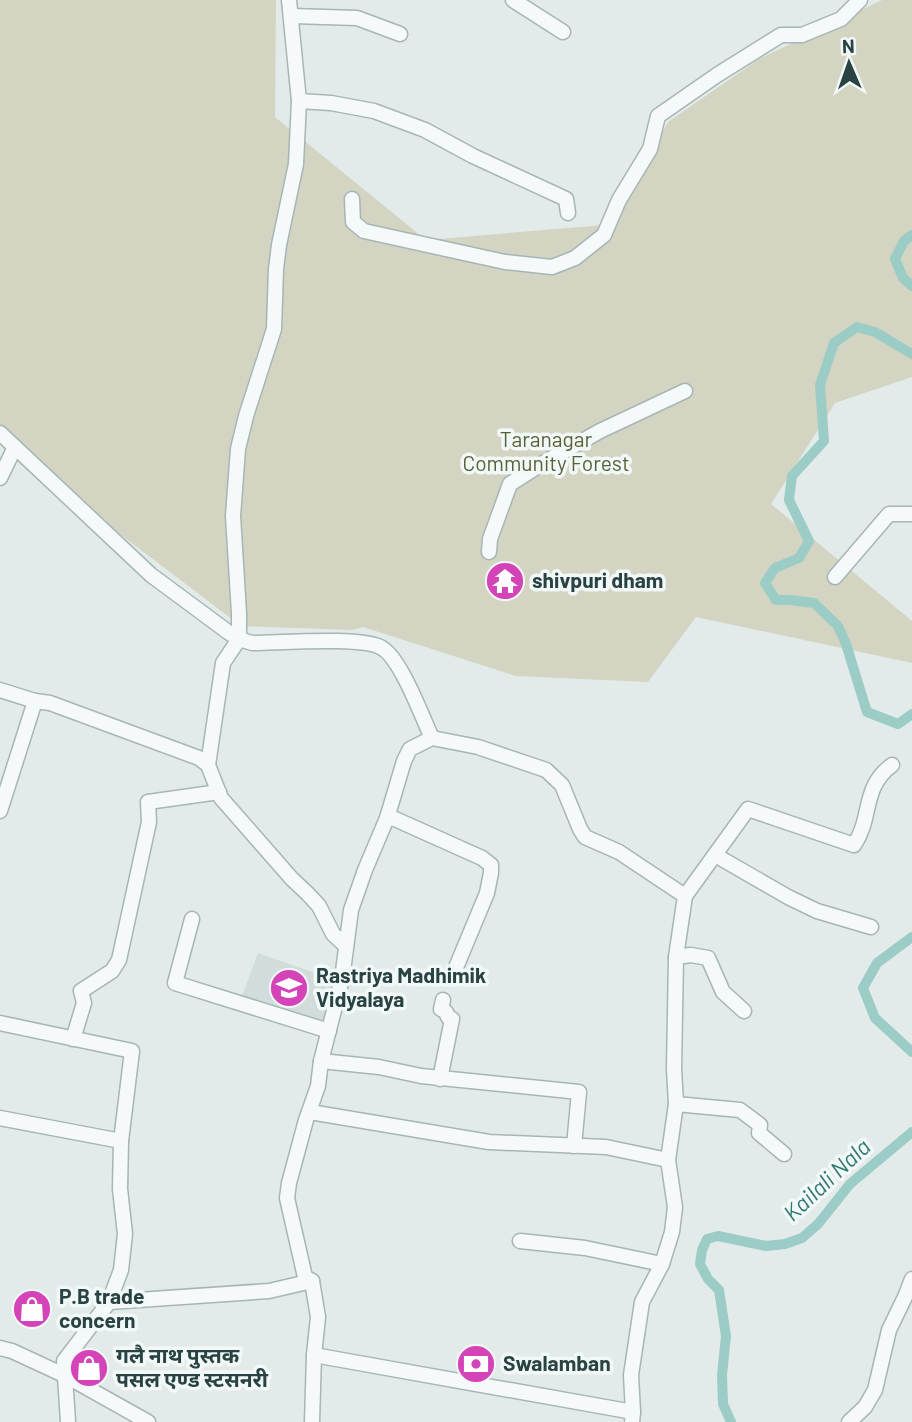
<svg xmlns="http://www.w3.org/2000/svg" width="912" height="1422" font-family="Barlow,'Noto Sans Devanagari',sans-serif">
<rect width="100%" height="100%" fill="#e2ebea"/>
<path fill="#d0dddc" d="M 258,953 L 335,980 L 325,1025 L 276,1014 L 242,996 Z"/>
<path fill="#d3d5c2" d="M 0,0 L 276,0 L 275,117 L 426,240 L 604,225 L 633,188 L 668,122 L 759,59 L 882,0 L 912,0 L 912,377 L 835,403 L 771,504 L 912,621 L 912,663 L 696,617 L 648,682 L 516,676 L 363,627 L 353,630 L 241,626 L 0,443 Z"/>
<g fill="none" stroke-linecap="round" stroke-linejoin="round">
<g stroke="#9bccc5" stroke-width="10">
<path d="M 912,235 L 904,241 L 895,259 L 903,278 L 912,286"/>
<path d="M 912,354 L 875,332 L 857,327 L 834,343 L 820,385 L 824,441 L 792,476 L 789,500 L 809,541 L 799,558 L 775,568 L 765,583 L 776,600 L 790,600 L 814,603 L 838,626 L 846,644 L 867,712 L 898,724 L 912,714"/>
<path d="M 912,937 L 877,963 L 863,988 L 875,1018 L 912,1052"/>
<path d="M 731,1422 L 723,1404 L 722,1375 L 726,1336 L 719,1290 L 708,1279 L 700,1264 L 702,1250 L 707,1239 L 718,1236 L 766,1246 L 785,1244 L 802,1238 L 818,1224 L 850,1184 L 912,1132"/>
</g>
<g stroke="#a7b5b5" stroke-width="17">
<g id="minor">
<path d="M 513,0 L 563,32"/>
<path d="M 292,16 L 357,18 L 400,34"/>
<path d="M 299,101 L 331,103 L 374,111 L 425,130 L 473,156 L 566,199 L 568,213"/>
<path d="M 352,199 L 353,222 L 364,231 L 505,262 L 552,267 L 575,258 L 604,235 L 619,200 L 650,149 L 658,116 L 717,75 L 781,35 L 802,35 L 841,19 L 860,0"/>
<path d="M 0,433 L 151,575 L 228,632 L 239,639 L 252,643 C 278,643 363,636 382,648 C 401,659 422,717 432,738 L 478,747 L 546,770 L 562,785 L 580,829 L 585,837 L 619,852 L 685,896 L 676,957 L 674,1069 L 676,1104 L 668,1160 L 675,1207 L 672,1232 L 662,1264 L 642,1302 L 631,1375 L 633,1412 L 632,1422"/>
<path d="M 0,478 L 15,447"/>
<path d="M 489,552 L 490,539 L 510,484 L 538,466 L 600,431 L 685,391"/>
<path d="M 835,577 L 889,514 L 912,514"/>
<path d="M 0,690 L 35,701 L 50,703 L 199,758 L 208,765 L 221,798 L 292,879 L 308,894 L 319,906 L 333,934 L 346,946"/>
<path d="M 208,765 L 223,663 L 239,639 L 239,613 L 233,516 L 238,449 L 246,416 L 274,329 L 276,269 L 279,245 L 296,164 L 299,101 L 289,0"/>
<path d="M 0,811 L 35,701"/>
<path d="M 387,818 L 395,819 L 482,858 L 491,865 L 491,873 L 487,893 L 452,977"/>
<path d="M 715,855 L 788,897 L 817,911 L 871,927"/>
<path d="M 685,896 L 748,809 L 854,845 C 873,817 861,788 892,765"/>
<path d="M 192,919 L 175,983 L 329,1031"/>
<path d="M 676,957 L 691,955 L 708,958 L 723,992 L 744,1011"/>
<path d="M 0,1023 L 132,1051 L 121,1141 L 120,1189 L 125,1234 L 121,1270 L 109,1302 L 64,1361 L 68,1422"/>
<path d="M 73,1039 L 84,1003 L 81,991 L 112,971 L 119,960 L 149,822 L 148,802 L 219,792"/>
<path d="M 321,1061 L 379,1067 L 421,1076 L 579,1092 L 574,1146"/>
<path d="M 440,1079 L 452,1019 L 448,1017 L 446,1012 L 441,1009 L 443,1000"/>
<path d="M 676,1104 L 740,1110 L 760,1125 L 759,1133 L 784,1154"/>
<path d="M 310,1112 L 489,1142 L 606,1147 L 668,1160"/>
<path d="M 0,1118 L 121,1141"/>
<path d="M 520,1241 L 585,1248 L 662,1264"/>
<path d="M 109,1302 L 269,1291 L 312,1281"/>
<path d="M 0,1348 L 12,1351 L 66,1376 L 148,1422"/>
<path d="M 314,1355 L 633,1412"/>
<path d="M 312,1422 L 314,1355 L 318,1317 L 312,1281 L 305,1277 L 287,1198 L 289,1183 L 306,1120 L 318,1086 L 321,1061 L 342,979 L 351,910 L 365,870 L 387,818 L 404,761 L 410,749 L 432,738"/>
<path d="M 849,1422 L 865,1407 L 875,1390 L 889,1330 L 905,1297 L 912,1279"/>
</g>
</g>
<use href="#minor" stroke="#f5f9f9" stroke-width="14"/>
</g>
<defs>
<g id="temple-disc" transform="scale(2.0125)"><circle r="9.5" fill="#d443b8" stroke="#f2f8f7"/><path d="M0-6L5-2H3V0L6.5 2.5H4V6H1.5V3h-3V6H-4V2.5H-6.5L-3 0V-2H-5Z" fill="#fff"/></g>
<g id="school-disc" transform="scale(2.0125)"><circle r="9.5" fill="#d443b8" stroke="#f2f8f7"/><path d="M0-5L7-2L0 1L-7-2ZM-4 1L0 2.5L4 1V4Q0 6-4 4Z" fill="#fff"/></g>
<g id="shop-disc" transform="scale(2.0125)"><circle r="9.5" fill="#d443b8" stroke="#f2f8f7"/><path d="M-5-2.5h2.3a2.7 3.5 0 0 1 5.4 0H5L5.5 6h-11ZM-1.5-2.5h3a1.5 2.3 0 0 0-3 0Z" fill="#fff"/></g>
<g id="bank-disc" transform="scale(2.0125)"><circle r="9.5" fill="#d443b8" stroke="#f2f8f7"/><path d="M-6-4H6V4H-6ZM0-2.3a2.3 2.3 0 1 0 0 4.6a2.3 2.3 0 1 0 0-4.6Z" fill="#fff"/></g>
</defs>
<g fill-rule="evenodd">
<use href="#temple-disc" x="505" y="581"/>
<use href="#school-disc" x="289" y="988"/>
<use href="#shop-disc" x="32" y="1309"/>
<use href="#bank-disc" x="476" y="1364"/>
<use href="#shop-disc" x="89" y="1368"/>
</g>
<g text-anchor="middle" stroke-width="7" stroke-linejoin="round" paint-order="stroke">
<g font-size="21" fill="#596036" stroke="#f2f8f7">
<text x="546" y="447">Taranagar<tspan x="546" dy="24">Community Forest</tspan></text>
</g>
<g font-size="21" font-weight="bold" fill="#294343" stroke="#f2f8f7" text-anchor="start">
<text x="532" y="588">shivpuri dham</text>
<text x="316" y="983">Rastriya Madhimik<tspan x="316" dy="24">Vidyalaya</tspan></text>
<text x="59" y="1304">P.B trade<tspan x="59" dy="24">concern</tspan></text>
<text x="116" y="1363">गलै नाथ पुस्तक<tspan x="116" dy="24">पसल एण्ड स्टसनरी</tspan></text>
<text x="503" y="1371">Swalamban</text>
</g>
<g font-size="23" font-style="italic" fill="#317972" stroke="#f2f8f7">
<text transform="translate(827 1180) rotate(-43)" y="8">Kailali Nala</text>
</g>
</g>
<g transform="translate(849 63) rotate(358)" stroke="#f2f8f7" stroke-width="5" paint-order="stroke">
<path d="M0-5L12 26L0 18L-12 26Z" fill="#294343"/>
<text y="-10" font-size="19" font-weight="bold" text-anchor="middle" fill="#294343">N</text>
</g>
</svg>
